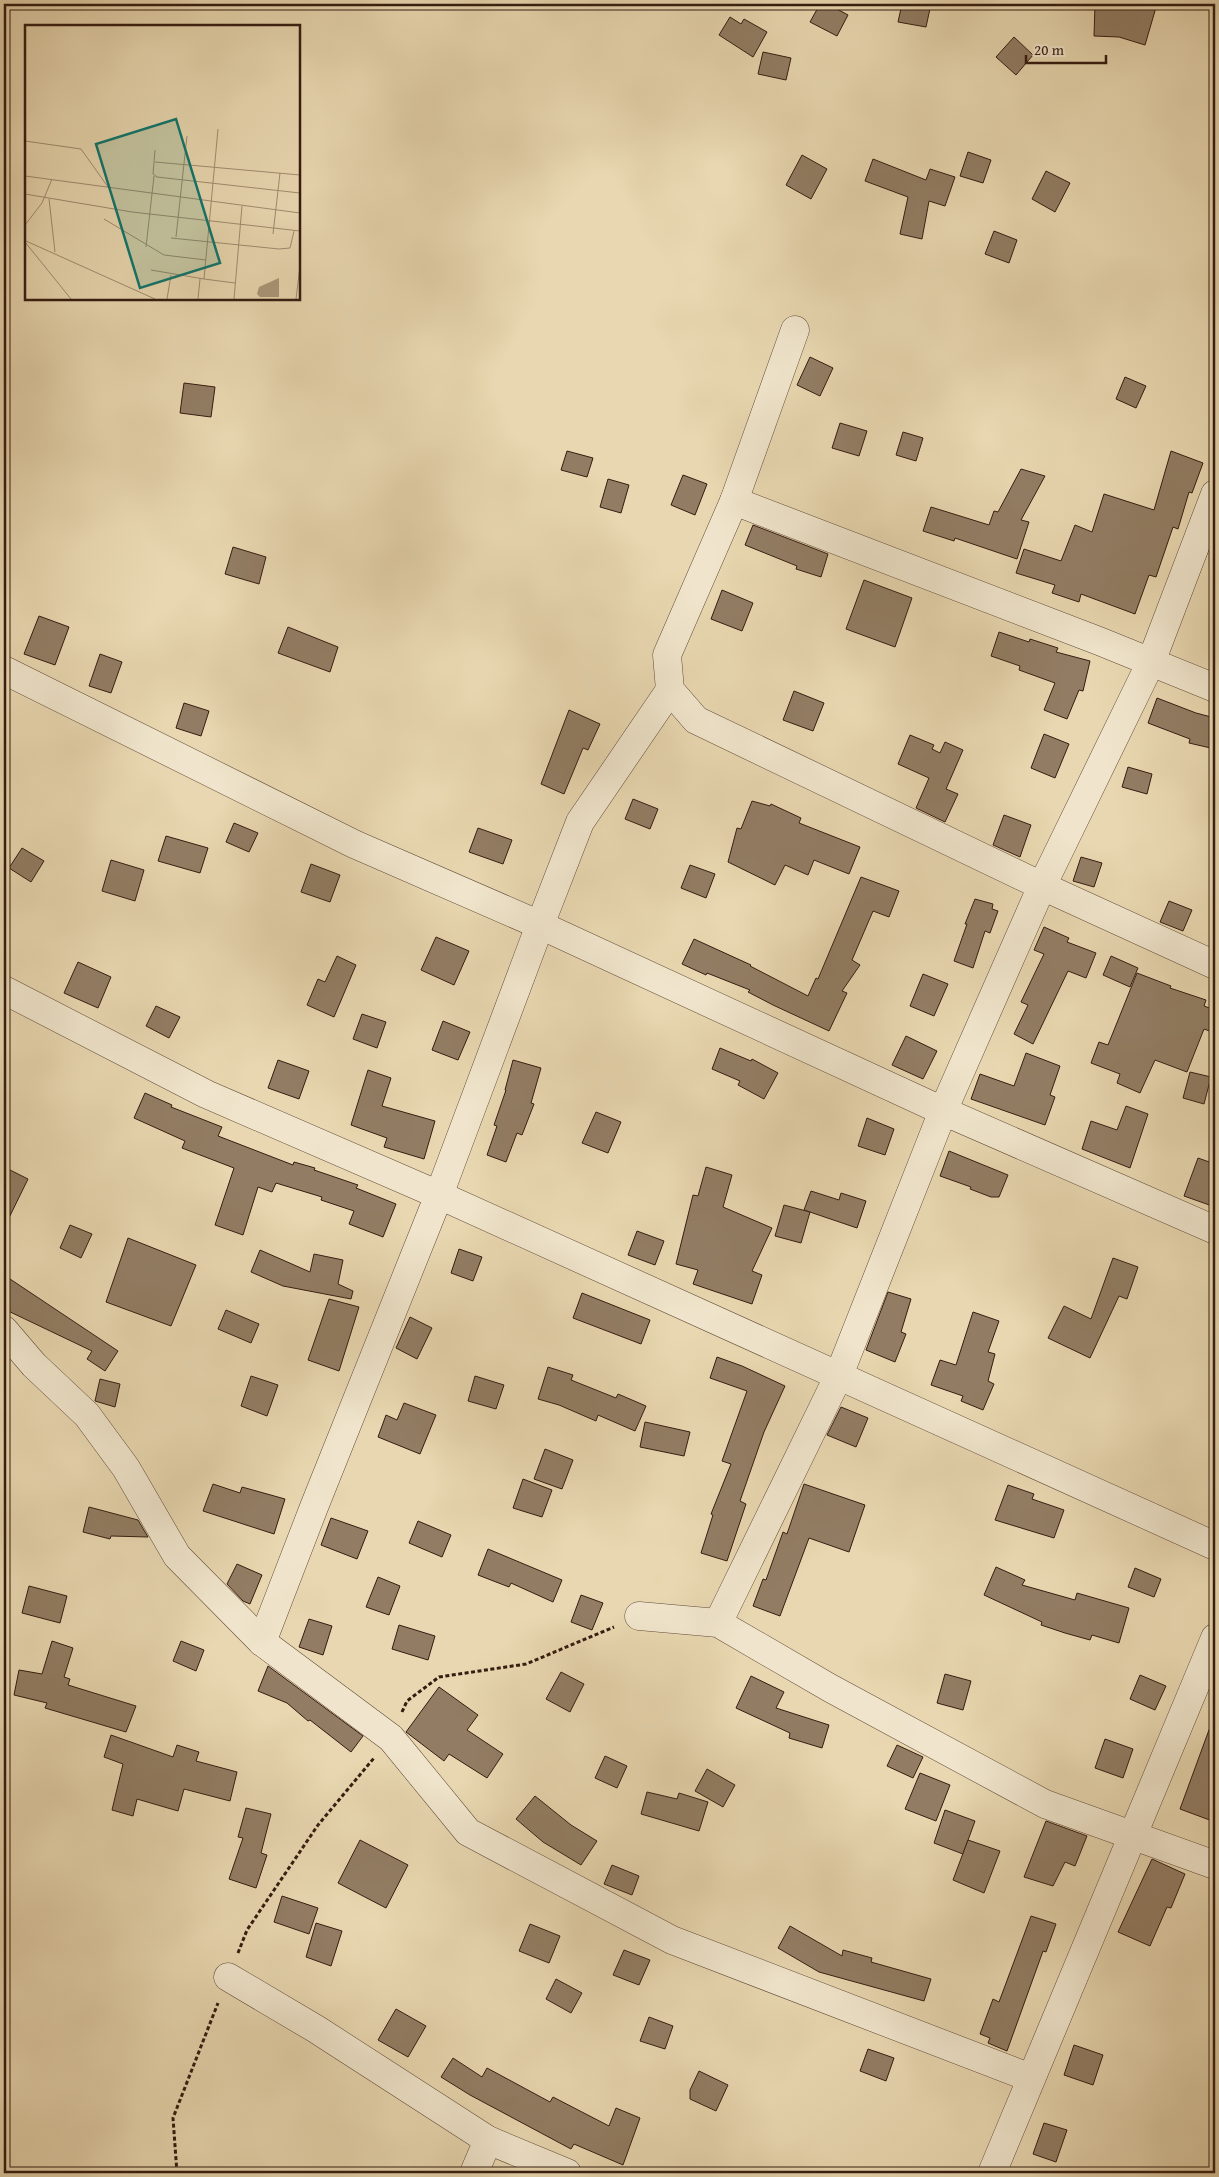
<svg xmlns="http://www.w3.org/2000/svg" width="1219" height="2177" font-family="'Gentium Book Plus',serif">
<rect width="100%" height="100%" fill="#e8d7b0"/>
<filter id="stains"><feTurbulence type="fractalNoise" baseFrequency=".004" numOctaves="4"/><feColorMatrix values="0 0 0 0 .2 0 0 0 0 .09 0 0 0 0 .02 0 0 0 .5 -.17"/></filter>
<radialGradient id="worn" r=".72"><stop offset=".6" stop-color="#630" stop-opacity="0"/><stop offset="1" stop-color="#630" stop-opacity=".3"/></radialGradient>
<g fill="#927d64" stroke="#351c11">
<path d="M 820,4 L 828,4 L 848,15 L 837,36 L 810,22 Z"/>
<path d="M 902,4 L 931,4 L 926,27 L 898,22 Z"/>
<path d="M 1095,4 L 1157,4 L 1145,45 L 1119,37 L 1094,36 Z"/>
<path d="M 730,17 L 741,24 L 744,19 L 767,32 L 753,57 L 719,35 Z"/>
<path d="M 1014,37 L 1033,55 L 1016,75 L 996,57 Z"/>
<path d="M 763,52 L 791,58 L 786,80 L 758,74 Z"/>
<path d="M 968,152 L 991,160 L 983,183 L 960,176 Z"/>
<path d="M 802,155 L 827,169 L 811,199 L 786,185 Z"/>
<path d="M 873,159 L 926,180 L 930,169 L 955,177 L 945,206 L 929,201 L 922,239 L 900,234 L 908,197 L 865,181 Z"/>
<path d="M 1046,171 L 1070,183 L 1055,212 L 1032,199 Z"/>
<path d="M 994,231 L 1017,240 L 1009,263 L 985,254 Z"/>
<path d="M 810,357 L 833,368 L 820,396 L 797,385 Z"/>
<path d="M 1125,377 L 1146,386 L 1136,408 L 1116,399 Z"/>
<path d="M 184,383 L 215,387 L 211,417 L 180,413 Z"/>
<path d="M 840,423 L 867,431 L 859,456 L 832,448 Z"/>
<path d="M 903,432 L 923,438 L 916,461 L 896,455 Z"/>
<path d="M 567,451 L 593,458 L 587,477 L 561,470 Z"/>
<path d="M 1171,451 L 1203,463 L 1192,493 L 1189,492 L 1178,529 L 1173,527 L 1156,577 L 1149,575 L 1135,614 L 1081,594 L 1079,602 L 1052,593 L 1055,585 L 1016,573 L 1024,549 L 1061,561 L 1075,525 L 1092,532 L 1104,494 L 1154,510 Z"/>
<path d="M 1021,469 L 1045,476 L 1021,520 L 1029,522 L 1017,559 L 955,538 L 954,541 L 923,531 L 931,507 L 989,525 L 994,511 L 998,512 Z"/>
<path d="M 683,475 L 707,484 L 695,515 L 671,505 Z"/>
<path d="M 608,479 L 629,485 L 621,513 L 600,507 Z"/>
<path d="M 753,525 L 828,554 L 821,577 L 796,569 L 797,566 L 745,545 Z"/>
<path d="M 233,547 L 266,557 L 259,584 L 225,574 Z"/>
<path d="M 864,580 L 912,598 L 895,647 L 846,629 Z"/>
<path d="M 722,590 L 753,603 L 742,631 L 711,619 Z"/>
<path d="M 39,616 L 69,627 L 55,665 L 24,654 Z"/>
<path d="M 288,627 L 338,647 L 330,672 L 278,653 Z"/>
<path d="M 999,632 L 1029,642 L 1030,639 L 1058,648 L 1056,652 L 1090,661 L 1083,691 L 1079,690 L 1067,719 L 1044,710 L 1055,683 L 1019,670 L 1020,666 L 991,656 Z"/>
<path d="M 100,654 L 122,662 L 111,693 L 89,686 Z"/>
<path d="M 794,691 L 824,703 L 813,731 L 783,720 Z"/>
<path d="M 1157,698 L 1196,713 L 1215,718 L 1215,749 L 1189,743 L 1190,739 L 1148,723 Z"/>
<path d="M 184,703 L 209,711 L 201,736 L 176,728 Z"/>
<path d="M 569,710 L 600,724 L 588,750 L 583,748 L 564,794 L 541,784 Z"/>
<path d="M 1044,734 L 1069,744 L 1055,778 L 1031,768 Z"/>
<path d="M 910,735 L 934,745 L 932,749 L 940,753 L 945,742 L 963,750 L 946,789 L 958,794 L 945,822 L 916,808 L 929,778 L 898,764 Z"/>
<path d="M 1128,767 L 1152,774 L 1147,794 L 1122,787 Z"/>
<path d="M 633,799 L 658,809 L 650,829 L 625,819 Z"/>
<path d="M 752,801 L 770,806 L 771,804 L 801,818 L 799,823 L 860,847 L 849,874 L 814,860 L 808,875 L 785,865 L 775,885 L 728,862 L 737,828 L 741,829 Z"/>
<path d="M 1004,815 L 1031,825 L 1020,857 L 993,845 Z"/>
<path d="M 234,823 L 258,833 L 249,852 L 226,842 Z"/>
<path d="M 478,828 L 512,840 L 503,864 L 469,852 Z"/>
<path d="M 166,836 L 208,848 L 200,873 L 158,861 Z"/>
<path d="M 22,848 L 44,861 L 31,882 L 9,868 Z"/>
<path d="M 1081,857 L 1102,863 L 1094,887 L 1073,881 Z"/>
<path d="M 111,860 L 144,870 L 135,901 L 102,891 Z"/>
<path d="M 311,864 L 340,875 L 330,902 L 301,892 Z"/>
<path d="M 690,865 L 715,874 L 706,898 L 681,888 Z"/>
<path d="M 861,877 L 899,891 L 889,917 L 873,911 L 852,960 L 860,965 L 842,991 L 847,993 L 829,1031 L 773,1005 L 748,992 L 750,990 L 707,973 L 706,975 L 682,964 L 694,939 L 751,965 L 750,966 L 808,996 L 816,978 L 818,979 Z"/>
<path d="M 975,899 L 993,904 L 992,909 L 998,911 L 990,933 L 985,931 L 973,968 L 954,961 L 967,924 L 965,924 Z"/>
<path d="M 1169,901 L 1192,910 L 1183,931 L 1160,922 Z"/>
<path d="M 1044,927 L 1069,938 L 1067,942 L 1096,953 L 1086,978 L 1068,971 L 1033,1044 L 1014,1034 L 1028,1005 L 1021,1002 L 1044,954 L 1034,950 Z"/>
<path d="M 436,937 L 469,951 L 454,985 L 421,970 Z"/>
<path d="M 337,956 L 356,965 L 334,1017 L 307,1005 L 318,979 L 325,982 Z"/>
<path d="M 1111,956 L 1138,968 L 1130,987 L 1103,975 Z"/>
<path d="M 78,962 L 111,977 L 98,1008 L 64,993 Z"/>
<path d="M 1137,973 L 1171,986 L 1170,988 L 1206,1000 L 1204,1006 L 1215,1010 L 1215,1033 L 1204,1029 L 1187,1072 L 1155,1060 L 1140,1093 L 1117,1083 L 1120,1074 L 1091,1063 L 1099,1042 L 1108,1045 Z"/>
<path d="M 923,974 L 948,984 L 934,1016 L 910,1006 Z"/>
<path d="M 156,1006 L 180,1017 L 169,1038 L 146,1026 Z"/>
<path d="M 362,1014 L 386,1022 L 377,1048 L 353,1039 Z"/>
<path d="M 443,1021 L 470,1032 L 458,1060 L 432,1050 Z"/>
<path d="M 906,1036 L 937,1051 L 923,1079 L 892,1065 Z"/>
<path d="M 720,1048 L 751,1061 L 752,1059 L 778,1073 L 764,1099 L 738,1085 L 740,1081 L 712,1069 Z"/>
<path d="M 1026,1053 L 1060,1066 L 1050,1095 L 1055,1097 L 1045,1125 L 971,1099 L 980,1074 L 1014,1086 Z"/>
<path d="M 278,1060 L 309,1071 L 299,1099 L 268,1088 Z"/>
<path d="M 513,1060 L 541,1068 L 531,1103 L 534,1104 L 522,1135 L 517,1133 L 506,1162 L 487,1155 L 497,1126 L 494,1125 L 506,1090 L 505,1090 Z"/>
<path d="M 368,1070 L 391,1078 L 382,1106 L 435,1121 L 424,1159 L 384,1147 L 387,1138 L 351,1125 Z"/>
<path d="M 1190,1072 L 1211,1077 L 1204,1104 L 1183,1098 Z"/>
<path d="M 145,1093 L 172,1105 L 171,1107 L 222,1127 L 218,1136 L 293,1165 L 294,1162 L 315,1168 L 314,1170 L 358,1185 L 356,1188 L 396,1204 L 383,1237 L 349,1224 L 354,1211 L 321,1200 L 322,1197 L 276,1183 L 272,1192 L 258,1187 L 243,1235 L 215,1225 L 234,1168 L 182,1148 L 185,1141 L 134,1118 Z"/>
<path d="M 1126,1106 L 1148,1114 L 1130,1168 L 1082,1149 L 1091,1121 L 1117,1130 Z"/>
<path d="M 596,1112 L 621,1122 L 608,1153 L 582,1143 Z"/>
<path d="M 867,1118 L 894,1129 L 885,1155 L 858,1146 Z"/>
<path d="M 949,1151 L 1008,1175 L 999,1197 L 991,1197 L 970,1189 L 971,1187 L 940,1176 Z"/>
<path d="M 1198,1158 L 1215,1164 L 1215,1207 L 1184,1196 Z"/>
<path d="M 4,1167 L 28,1179 L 4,1228 Z"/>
<path d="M 706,1167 L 732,1175 L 723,1207 L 772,1228 L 752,1271 L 762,1275 L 752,1304 L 693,1284 L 698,1270 L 676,1264 L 693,1195 L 698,1196 Z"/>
<path d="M 811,1191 L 839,1200 L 841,1193 L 866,1201 L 857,1228 L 804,1210 Z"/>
<path d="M 784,1205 L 810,1212 L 801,1243 L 775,1236 Z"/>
<path d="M 70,1225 L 92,1234 L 81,1258 L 60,1248 Z"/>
<path d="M 637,1231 L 664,1241 L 655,1265 L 628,1255 Z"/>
<path d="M 128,1238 L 196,1265 L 171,1326 L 106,1302 Z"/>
<path d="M 459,1249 L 482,1257 L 473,1281 L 451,1273 Z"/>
<path d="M 260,1250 L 310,1272 L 314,1254 L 343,1260 L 338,1284 L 353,1291 L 351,1299 L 283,1286 L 251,1272 Z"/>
<path d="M 1113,1258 L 1138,1267 L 1127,1299 L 1119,1296 L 1090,1358 L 1048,1338 L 1064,1306 L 1091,1319 Z"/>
<path d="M 4,1275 L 118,1351 L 105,1371 L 87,1359 L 92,1351 L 4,1309 Z"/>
<path d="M 888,1292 L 911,1299 L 901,1332 L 906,1334 L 895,1362 L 866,1350 Z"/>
<path d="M 582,1293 L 650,1320 L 641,1344 L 573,1318 Z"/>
<path d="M 329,1299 L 359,1307 L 339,1371 L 308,1360 Z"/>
<path d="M 226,1310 L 259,1324 L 251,1343 L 218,1329 Z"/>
<path d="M 973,1312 L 999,1321 L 988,1352 L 995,1354 L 988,1381 L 994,1384 L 983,1410 L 961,1401 L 963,1396 L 931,1385 L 940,1360 L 956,1365 Z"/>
<path d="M 410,1317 L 432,1328 L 417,1359 L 396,1348 Z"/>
<path d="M 717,1357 L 742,1366 L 785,1386 L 764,1432 L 740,1501 L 746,1504 L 727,1561 L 701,1553 L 713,1515 L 711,1514 L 731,1464 L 722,1461 L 747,1391 L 710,1378 Z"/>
<path d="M 548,1367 L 573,1375 L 571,1380 L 616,1398 L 618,1394 L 646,1406 L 635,1431 L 598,1415 L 596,1421 L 559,1405 L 538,1399 Z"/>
<path d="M 251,1376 L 278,1385 L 267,1416 L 241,1406 Z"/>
<path d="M 475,1376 L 504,1385 L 496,1409 L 468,1401 Z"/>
<path d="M 100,1379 L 120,1384 L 115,1407 L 95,1401 Z"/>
<path d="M 404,1403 L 436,1415 L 420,1454 L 378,1437 L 386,1415 L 397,1420 Z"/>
<path d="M 841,1407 L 868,1418 L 856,1447 L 827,1435 Z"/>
<path d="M 645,1422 L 690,1432 L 684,1456 L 640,1447 Z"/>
<path d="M 545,1449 L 573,1460 L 562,1489 L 534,1479 Z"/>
<path d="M 523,1479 L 552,1490 L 542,1517 L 513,1508 Z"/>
<path d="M 213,1484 L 240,1493 L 242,1487 L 285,1499 L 274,1534 L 203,1511 Z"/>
<path d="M 804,1484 L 865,1505 L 849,1552 L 809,1538 L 780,1616 L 753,1606 L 763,1579 L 766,1580 L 783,1532 L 787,1534 Z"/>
<path d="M 1008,1485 L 1034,1494 L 1032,1499 L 1064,1510 L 1054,1538 L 995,1520 Z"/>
<path d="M 89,1507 L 138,1520 L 148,1537 L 111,1536 L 110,1539 L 83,1532 Z"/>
<path d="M 331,1518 L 368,1531 L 357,1559 L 321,1545 Z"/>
<path d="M 418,1521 L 451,1535 L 442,1557 L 409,1543 Z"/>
<path d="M 488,1549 L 562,1580 L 553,1602 L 511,1583 L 509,1587 L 478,1575 Z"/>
<path d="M 237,1564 L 262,1575 L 250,1604 L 243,1601 L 227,1584 Z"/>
<path d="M 996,1567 L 1025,1580 L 1022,1585 L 1075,1600 L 1077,1593 L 1129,1608 L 1119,1643 L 1092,1635 L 1090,1640 L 1065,1633 L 1041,1625 L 1042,1622 L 984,1595 Z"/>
<path d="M 1135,1568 L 1161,1579 L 1154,1597 L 1128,1587 Z"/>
<path d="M 378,1577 L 400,1586 L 389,1615 L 366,1607 Z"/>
<path d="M 29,1586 L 67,1596 L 60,1623 L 22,1613 Z"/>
<path d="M 581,1595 L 603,1603 L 592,1630 L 571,1622 Z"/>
<path d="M 309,1619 L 332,1626 L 323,1655 L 299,1647 Z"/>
<path d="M 399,1625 L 435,1636 L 428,1660 L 392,1649 Z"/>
<path d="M 52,1641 L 73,1648 L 64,1677 L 70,1679 L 68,1685 L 136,1706 L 126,1732 L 45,1708 L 47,1703 L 14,1695 L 19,1670 L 42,1674 Z"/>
<path d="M 181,1641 L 204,1650 L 196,1671 L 173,1661 Z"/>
<path d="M 268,1666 L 363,1736 L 351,1752 L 310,1720 L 308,1721 L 287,1703 L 258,1691 Z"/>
<path d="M 561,1672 L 584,1684 L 570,1712 L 546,1699 Z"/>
<path d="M 945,1674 L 971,1681 L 963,1710 L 937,1703 Z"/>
<path d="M 1140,1675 L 1166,1686 L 1155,1710 L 1130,1699 Z"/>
<path d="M 751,1676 L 784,1692 L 776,1708 L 829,1725 L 822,1748 L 789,1738 L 790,1733 L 736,1708 Z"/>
<path d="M 439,1687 L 478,1715 L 467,1730 L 503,1754 L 487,1778 L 449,1754 L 444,1761 L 406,1732 Z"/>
<path d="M 1213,1719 L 1215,1719 L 1215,1822 L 1180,1809 Z"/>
<path d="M 111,1735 L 173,1757 L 177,1745 L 199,1752 L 196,1761 L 237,1772 L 230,1801 L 184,1789 L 178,1811 L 137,1799 L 133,1816 L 112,1810 L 123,1764 L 104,1757 Z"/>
<path d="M 1105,1739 L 1133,1749 L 1123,1778 L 1095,1768 Z"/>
<path d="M 897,1745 L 923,1757 L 913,1778 L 887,1766 Z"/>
<path d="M 605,1756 L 627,1766 L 617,1788 L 595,1778 Z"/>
<path d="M 707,1769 L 735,1785 L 723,1807 L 695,1791 Z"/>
<path d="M 920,1773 L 950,1785 L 936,1821 L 905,1809 Z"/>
<path d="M 647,1792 L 677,1799 L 679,1793 L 708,1802 L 699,1831 L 641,1814 Z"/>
<path d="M 535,1796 L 571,1825 L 597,1841 L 581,1865 L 543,1842 L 516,1819 Z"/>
<path d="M 246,1808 L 271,1814 L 261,1853 L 267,1855 L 256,1888 L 229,1879 L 243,1838 L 238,1837 Z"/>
<path d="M 945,1810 L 975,1821 L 963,1854 L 934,1843 Z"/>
<path d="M 1046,1821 L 1087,1836 L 1075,1866 L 1065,1862 L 1053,1886 L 1024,1877 Z"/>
<path d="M 360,1840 L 408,1865 L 386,1908 L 338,1883 Z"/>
<path d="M 968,1840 L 1000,1851 L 984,1893 L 953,1880 Z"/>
<path d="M 1152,1859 L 1185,1874 L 1171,1908 L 1167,1907 L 1150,1946 L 1118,1932 Z"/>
<path d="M 612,1865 L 639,1876 L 632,1895 L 604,1884 Z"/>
<path d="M 282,1896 L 318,1908 L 309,1934 L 274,1922 Z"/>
<path d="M 1031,1916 L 1056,1924 L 1046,1952 L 1043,1951 L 1007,2051 L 988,2043 L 990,2038 L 980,2034 L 993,1999 L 999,2002 Z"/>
<path d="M 316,1923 L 342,1931 L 331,1966 L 306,1957 Z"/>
<path d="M 530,1924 L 560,1936 L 549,1963 L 519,1951 Z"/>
<path d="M 790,1926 L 842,1956 L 843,1950 L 872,1958 L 871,1962 L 931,1979 L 924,2001 L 819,1972 L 778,1948 Z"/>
<path d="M 624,1950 L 650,1960 L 639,1985 L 613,1975 Z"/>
<path d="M 556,1979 L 582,1993 L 571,2013 L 546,1999 Z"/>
<path d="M 396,2009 L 426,2026 L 408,2057 L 378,2040 Z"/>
<path d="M 649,2017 L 673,2026 L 665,2049 L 640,2041 Z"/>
<path d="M 1074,2045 L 1103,2055 L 1093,2085 L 1064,2075 Z"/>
<path d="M 868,2049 L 894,2058 L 886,2081 L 860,2071 Z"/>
<path d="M 453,2058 L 482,2077 L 487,2068 L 550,2102 L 553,2097 L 609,2126 L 616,2108 L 640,2118 L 623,2165 L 574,2144 L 571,2149 L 470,2095 L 441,2077 Z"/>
<path d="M 699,2071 L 728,2085 L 716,2111 L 690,2099 L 690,2090 Z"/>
<path d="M 1044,2123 L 1067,2130 L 1056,2162 L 1033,2154 Z"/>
</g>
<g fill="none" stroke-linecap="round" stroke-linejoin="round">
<g stroke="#624b39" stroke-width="29">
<g id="minor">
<path d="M 795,330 L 734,501 L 667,655 L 670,690 L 696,720 L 1042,886 L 1215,965"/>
<path d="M 734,501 L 1099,641 L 1215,688"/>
<path d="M 4,670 L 354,844 L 540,925 L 943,1111 L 1215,1230"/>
<path d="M 4,990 L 206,1094 L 439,1195 L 1215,1546"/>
<path d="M 4,1330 L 34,1365 L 87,1415 L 126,1468 L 177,1556 L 262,1642 L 391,1738 L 468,1832 L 672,1940 L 1031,2078"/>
<path d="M 639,1616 L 718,1623 L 830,1688 L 1045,1804 L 1215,1865"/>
<path d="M 718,1623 L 839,1375 L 943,1111 L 1042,886 L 1151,662 L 1215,494"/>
<path d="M 262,1642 L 314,1507 L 439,1195 L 540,925 L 580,822 L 670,690"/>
<path d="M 228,1977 L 316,2029 L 488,2140 L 567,2173"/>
<path d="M 474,2173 L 488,2140"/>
<path d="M 992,2173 L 1215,1638"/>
</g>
</g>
<g stroke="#351c11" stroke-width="3" stroke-dasharray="4 2.5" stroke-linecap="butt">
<path d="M 402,1712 L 407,1701 L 439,1677 L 526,1664 L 614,1627"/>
<path d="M 238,1953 L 247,1930 L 318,1825 L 374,1758"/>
<path d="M 177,2173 L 173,2118 L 218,2003"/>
</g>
<use href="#minor" stroke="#f0e5cc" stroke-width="28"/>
</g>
<g transform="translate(25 25)">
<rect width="275" height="275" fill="#e8d7b0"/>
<path d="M 254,253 L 254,272 L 235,272 L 232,269 L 234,262 Z" fill="#ab977a"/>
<path fill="none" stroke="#a08c70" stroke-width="1" d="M 193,104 L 179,254 L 210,258M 0,116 L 56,124 L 83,162M 130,125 L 128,149 L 132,152 L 275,168M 130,137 L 275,150M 0,151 L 275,188M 0,169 L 107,187 L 275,206M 24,174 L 30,227M 79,194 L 139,230 L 181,235M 0,200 L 17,178 L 27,154M 248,209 L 255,148M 151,212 L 162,111M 146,213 L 254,224 L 265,223 L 269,206M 1,216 L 130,274M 0,217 L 46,274M 121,222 L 129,151M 126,245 L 179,254M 142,274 L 146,250M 173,274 L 175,254M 209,274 L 217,181M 271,274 L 275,241"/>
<path fill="#0f766e" fill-opacity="0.15" stroke="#0f766e" stroke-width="2.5" d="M 151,94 L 195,238 L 115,263 L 71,119 Z"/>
<rect width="275" height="275" fill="none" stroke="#351c11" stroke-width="2.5"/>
</g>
<rect width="1219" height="2177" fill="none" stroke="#e8d7b0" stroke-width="20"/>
<rect x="5" y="5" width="1209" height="2167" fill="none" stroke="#351c11" stroke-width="2.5"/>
<rect x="10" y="10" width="1199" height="2157" fill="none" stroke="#351c11"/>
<path d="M1026 55v8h80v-8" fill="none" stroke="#351c11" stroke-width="2.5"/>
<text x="1034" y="55" font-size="15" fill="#351c11" stroke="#f0e5cc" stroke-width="4" paint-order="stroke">20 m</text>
<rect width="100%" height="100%" filter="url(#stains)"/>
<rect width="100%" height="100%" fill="url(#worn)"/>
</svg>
